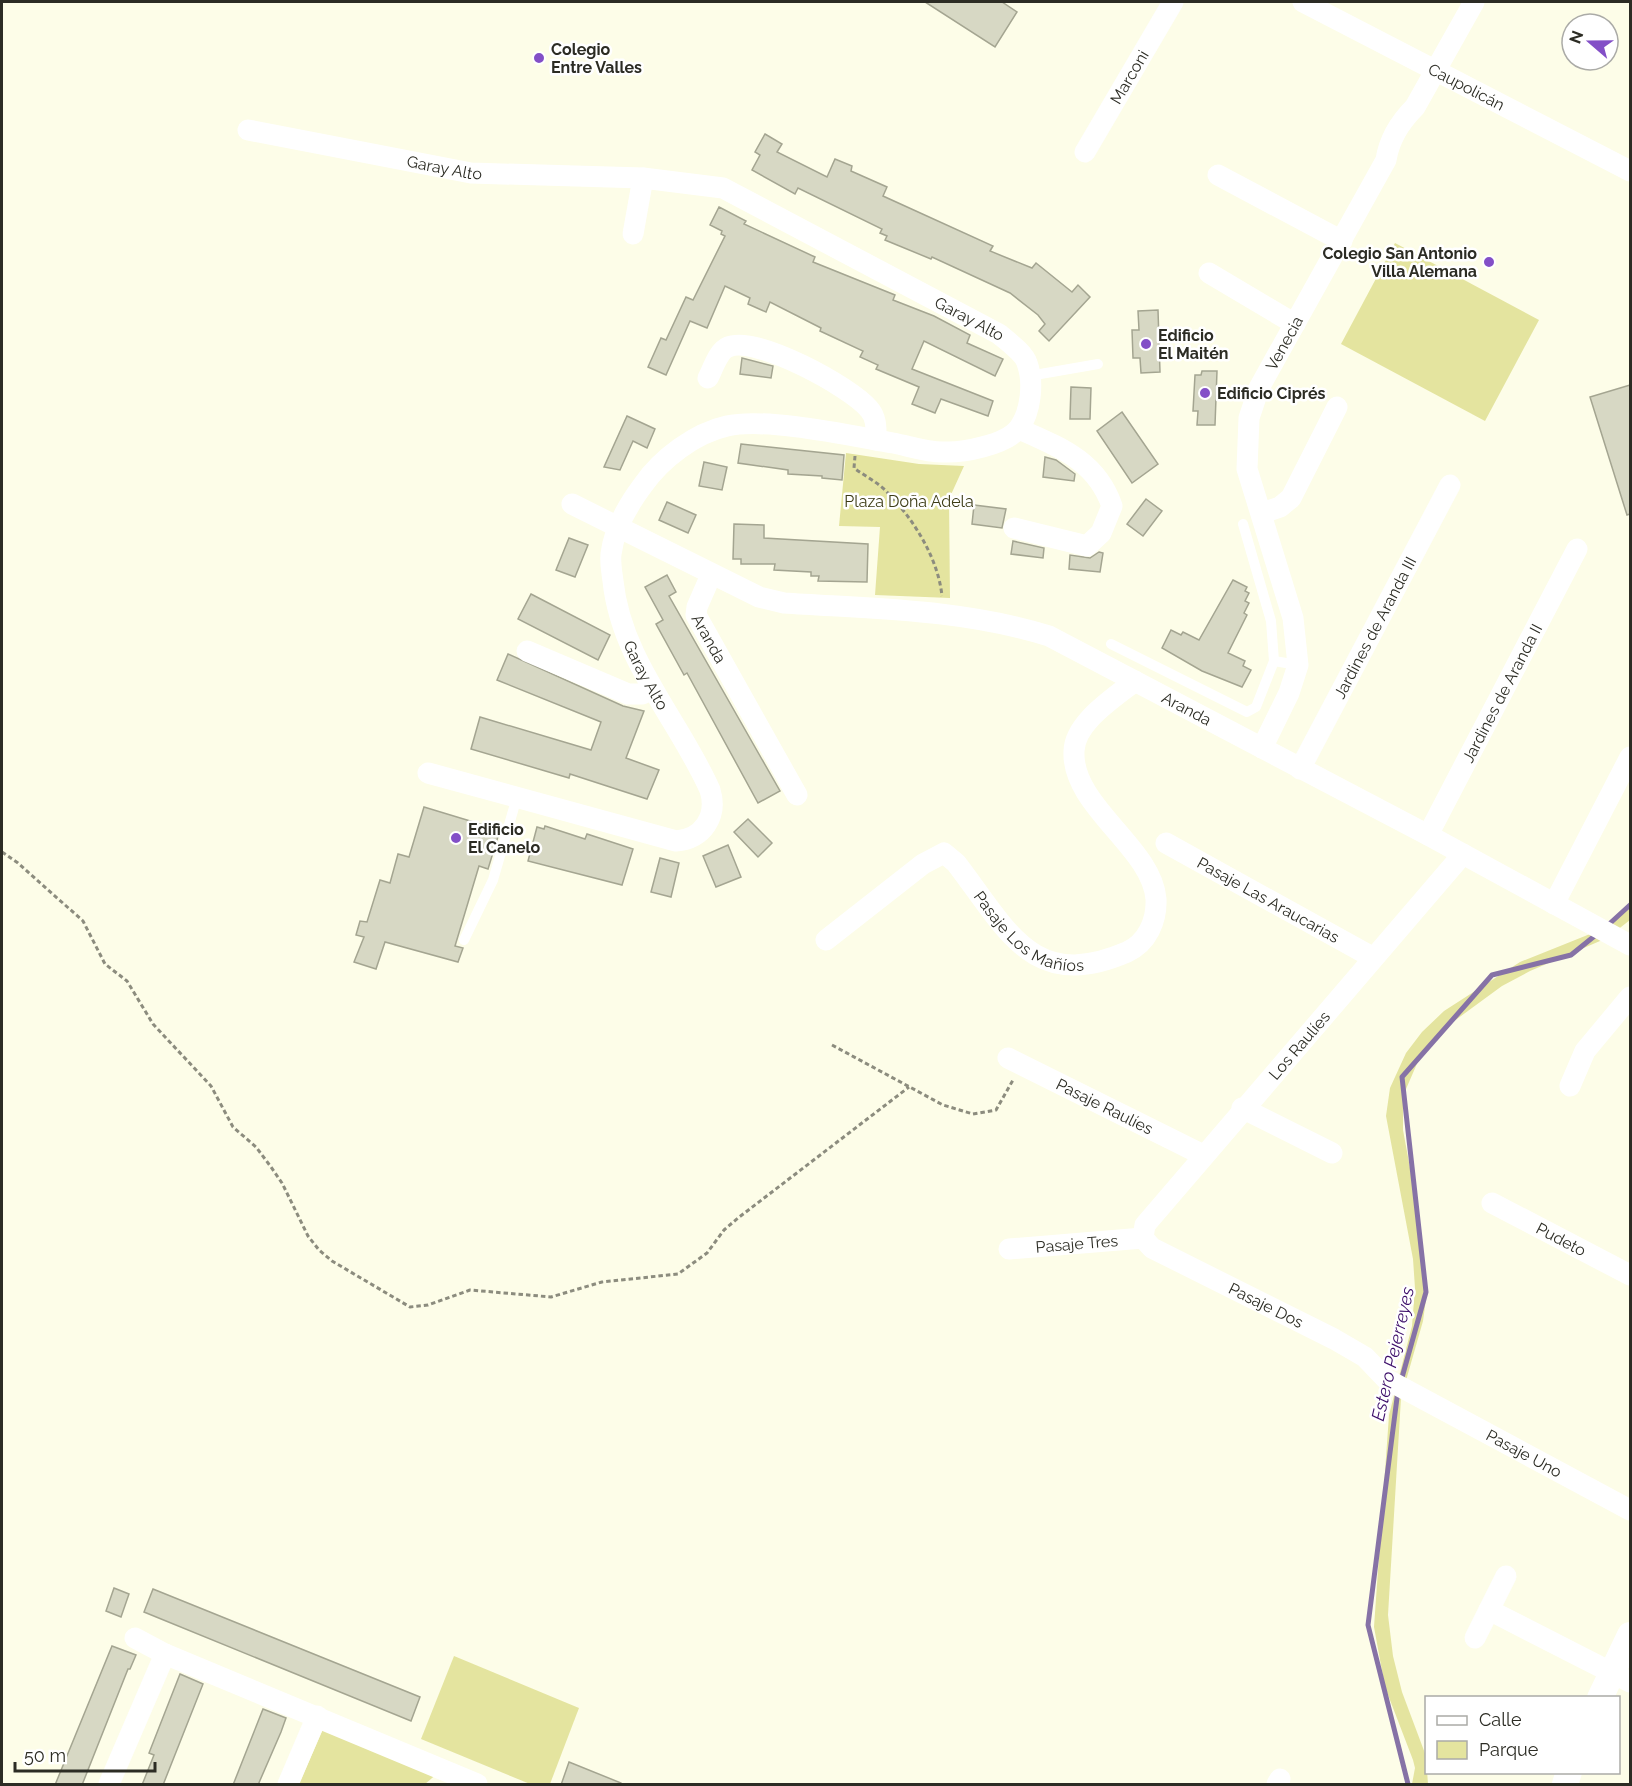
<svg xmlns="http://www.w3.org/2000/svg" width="1632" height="1786" font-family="Raleway,sans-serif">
<rect width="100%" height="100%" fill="#fdfde8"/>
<g fill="#e4e49f">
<path d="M 1395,243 L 1539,320 L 1485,421 L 1341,344 Z"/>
<path d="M 846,453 L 919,464 L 964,466 L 949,499 L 950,598 L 875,595 L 880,527 L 839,526 Z"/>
<path d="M 1630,906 L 1630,920 L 1607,938 L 1530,971 L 1502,986 L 1446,1027 L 1419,1059 L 1403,1096 L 1403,1130 L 1420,1222 L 1426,1299 L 1423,1321 L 1401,1398 L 1388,1615 L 1393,1656 L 1402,1692 L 1426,1756 L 1428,1784 L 1412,1784 L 1415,1768 L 1413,1760 L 1385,1687 L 1374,1627 L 1389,1415 L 1412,1326 L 1415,1288 L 1413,1259 L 1386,1116 L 1390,1088 L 1406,1053 L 1422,1032 L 1444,1011 L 1520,962 L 1600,930 Z"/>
<path d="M 454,1656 L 579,1708 L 550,1784 L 530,1784 L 421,1739 Z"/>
<path d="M 324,1727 L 438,1773 L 425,1784 L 299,1784 Z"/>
</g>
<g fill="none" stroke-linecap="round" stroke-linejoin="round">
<g stroke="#8672a6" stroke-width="5">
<path d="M 1607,926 L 1630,905"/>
<path d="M 1401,1381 L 1426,1292 L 1402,1077 L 1492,975 L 1571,955 L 1597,934"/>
<path d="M 1398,1390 L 1368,1625 L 1408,1784"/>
</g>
</g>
<g fill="#d7d8c4" stroke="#a4a591" stroke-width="1.5">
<path d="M 925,2 L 1002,2 L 1017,12 L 995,47 Z"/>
<path d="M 765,134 L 782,144 L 777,152 L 827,177 L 835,159 L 852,166 L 851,171 L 887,187 L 883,196 L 993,246 L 990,251 L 1032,268 L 1036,263 L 1072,292 L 1078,285 L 1090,297 L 1049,341 L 1039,331 L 1045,324 L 1038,315 L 1010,293 L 932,257 L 931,259 L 885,240 L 887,236 L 880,233 L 882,229 L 798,188 L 795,194 L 752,170 L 760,155 L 755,152 Z"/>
<path d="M 719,207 L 746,221 L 744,224 L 815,257 L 813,262 L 895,295 L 893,300 L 934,316 L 970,335 L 967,343 L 1003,359 L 995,376 L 924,341 L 912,369 L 993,401 L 988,416 L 941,399 L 935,413 L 912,404 L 919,387 L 876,369 L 878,365 L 860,357 L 863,351 L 820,331 L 821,328 L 770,302 L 766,312 L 748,304 L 750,298 L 725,286 L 707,328 L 690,321 L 666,375 L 648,367 L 661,338 L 666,340 L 686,297 L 693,300 L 725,236 L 721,234 L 722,231 L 710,225 Z"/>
<path d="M 1158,310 L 1160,372 L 1141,373 L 1140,358 L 1133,358 L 1132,330 L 1139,330 L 1138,311 Z"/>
<path d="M 742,358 L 773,366 L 771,378 L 740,374 Z"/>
<path d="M 1202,371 L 1217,371 L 1215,425 L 1197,425 L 1198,411 L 1193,411 L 1195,375 L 1201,375 Z"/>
<path d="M 1630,385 L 1630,514 L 1627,515 L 1590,397 Z"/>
<path d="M 1071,387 L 1091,388 L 1090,419 L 1070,419 Z"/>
<path d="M 1122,412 L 1158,464 L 1132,483 L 1097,431 Z"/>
<path d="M 627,416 L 655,429 L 647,448 L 633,441 L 620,470 L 604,467 Z"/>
<path d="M 741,444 L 844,455 L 842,480 L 822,478 L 822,476 L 788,474 L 788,470 L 738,463 Z"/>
<path d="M 1045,457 L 1056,460 L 1075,474 L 1074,481 L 1043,477 Z"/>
<path d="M 704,462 L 727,467 L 722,490 L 699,486 Z"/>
<path d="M 1146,499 L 1162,511 L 1143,536 L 1127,524 Z"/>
<path d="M 667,502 L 696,515 L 688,533 L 659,520 Z"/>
<path d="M 974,505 L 1006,509 L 1002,528 L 972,524 Z"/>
<path d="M 734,524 L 764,525 L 764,538 L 868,544 L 867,582 L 818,581 L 819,576 L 811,576 L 811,572 L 774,570 L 775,564 L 741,564 L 741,559 L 733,559 Z"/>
<path d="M 569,538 L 588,545 L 575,577 L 556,570 Z"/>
<path d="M 1013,541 L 1044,548 L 1043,558 L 1011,554 Z"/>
<path d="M 1099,552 L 1103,553 L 1100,572 L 1069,569 L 1070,555 L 1090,558 Z"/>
<path d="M 667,575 L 676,592 L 669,596 L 780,791 L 758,803 L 687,673 L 684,675 L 656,624 L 663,620 L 645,587 Z"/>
<path d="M 1233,580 L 1247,587 L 1245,591 L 1249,593 L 1245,601 L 1249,603 L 1244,613 L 1247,615 L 1228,653 L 1245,661 L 1243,666 L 1251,670 L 1242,687 L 1202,671 L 1162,648 L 1171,630 L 1181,635 L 1183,632 L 1199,640 Z"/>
<path d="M 531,594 L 610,635 L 598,660 L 518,619 Z"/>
<path d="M 508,654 L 623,706 L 644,711 L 626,758 L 659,770 L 647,799 L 570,774 L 569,778 L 471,749 L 480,717 L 591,750 L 601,722 L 497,680 Z"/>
<path d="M 424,807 L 500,830 L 488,869 L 479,866 L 455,946 L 463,948 L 458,962 L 385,942 L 376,969 L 354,962 L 364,937 L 356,935 L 360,921 L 367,922 L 380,880 L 390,883 L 398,854 L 409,857 Z"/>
<path d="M 748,819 L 772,843 L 758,857 L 734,832 Z"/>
<path d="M 545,826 L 585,839 L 587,834 L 633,849 L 622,885 L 528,861 L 537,827 L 544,829 Z"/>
<path d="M 728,845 L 741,877 L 716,887 L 703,856 Z"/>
<path d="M 660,858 L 679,863 L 671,897 L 651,892 Z"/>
<path d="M 114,1588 L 129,1594 L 121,1617 L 106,1611 Z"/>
<path d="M 153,1589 L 420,1697 L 411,1721 L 144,1612 Z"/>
<path d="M 112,1646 L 136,1655 L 130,1669 L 128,1669 L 82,1785 L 55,1785 Z"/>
<path d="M 180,1674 L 203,1684 L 163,1785 L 142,1785 L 154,1755 L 149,1753 Z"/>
<path d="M 263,1709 L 286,1718 L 281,1732 L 258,1785 L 233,1785 Z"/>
<path d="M 569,1762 L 621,1783 L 621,1785 L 561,1785 Z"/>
</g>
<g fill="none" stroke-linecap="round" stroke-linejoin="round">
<g stroke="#8c8c7e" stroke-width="3" stroke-dasharray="4.5 3" stroke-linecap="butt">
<path d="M 855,456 L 854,468 C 865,476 879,483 888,493 C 914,520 938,558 942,596"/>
<path d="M 2,852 L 18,863 L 83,921 L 105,964 L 127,981 L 153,1024 L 211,1086 L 233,1127 L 256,1147 L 271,1167 L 282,1183 L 308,1236 L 319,1250 L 332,1261 L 410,1307 L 428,1305 L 470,1290 L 551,1297 L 602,1282 L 678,1274 L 707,1253 L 724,1230 L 738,1218 L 909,1087"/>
<path d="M 832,1045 L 943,1105 L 973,1114 L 996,1110 L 1013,1080"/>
</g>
<g stroke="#fff" stroke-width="10">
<path d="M 1029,376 L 1098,364"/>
<path d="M 1243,524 L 1271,621 L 1274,661 L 1298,665"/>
<path d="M 1111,644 L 1247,712 L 1256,707 L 1274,661"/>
<path d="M 464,940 L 493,880 L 517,797"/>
</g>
<g stroke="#fff" stroke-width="21">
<path id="s1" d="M 1303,2 L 1630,171"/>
<path id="s2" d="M 248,130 L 471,173 L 643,178 L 723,188 L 999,334 C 1007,341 1024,353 1027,363 C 1034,382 1031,412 1019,428 C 1006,445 962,453 943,452 C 926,452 909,446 893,443 C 852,436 766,417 727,426 C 695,433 661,459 643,485 C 628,505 614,529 611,554 C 610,563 612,573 613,581 C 621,660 679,720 710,790 C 718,816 703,839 676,841 L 428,773"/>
<path id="s3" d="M 1085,152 L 1173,2"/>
<path d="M 1218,175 L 1342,241"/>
<path d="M 633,234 L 643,178"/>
<path d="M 1209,273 L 1295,324"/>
<path d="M 708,378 C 713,369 718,351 728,347 C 756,335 851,387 869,409 C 877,418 876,429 876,440"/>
<path id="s4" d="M 572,504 L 759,597 L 784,603 C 874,609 963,609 1049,636 L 1428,835 L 1630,945"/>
<path d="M 1262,513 L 1280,507 L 1291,498 L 1337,407"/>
<path d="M 1014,528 L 1087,546 L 1101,533 L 1112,506 C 1096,460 1059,447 1019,429"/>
<path id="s5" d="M 711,575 L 697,607 L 696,615 L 797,795"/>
<path d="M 527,651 L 628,694 L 642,694 L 652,689"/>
<path id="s6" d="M 1262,748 L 1289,693 L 1298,665 L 1293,618 L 1247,469 L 1249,418 L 1259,388 L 1386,160 C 1389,140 1401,121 1415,107 L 1474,2"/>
<path id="s7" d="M 1300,769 L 1450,485"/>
<path id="s8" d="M 1428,835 L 1577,549"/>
<path id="s9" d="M 1166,843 L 1372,957"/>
<path d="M 1554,904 L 1630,757"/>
<path id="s10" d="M 826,940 L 923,864 L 944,853 L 956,863 C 1007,929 1032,993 1127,952 C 1147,943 1157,921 1156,899 C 1152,847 1071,806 1074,751 C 1075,722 1114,698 1135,681"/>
<path id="s11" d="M 1008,1058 L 1203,1155"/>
<path d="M 1570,1086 L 1585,1051 L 1630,997"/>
<path d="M 1242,1108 L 1332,1153"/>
<path id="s12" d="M 1492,1203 L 1630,1275"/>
<path id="s13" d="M 1143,1238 L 1152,1248 L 1334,1339 L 1365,1357 L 1386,1379 L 1630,1510"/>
<path id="s14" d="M 1143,1238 L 1145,1225 L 1463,854"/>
<path id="s15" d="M 1009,1249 L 1143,1238"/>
<path d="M 1489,1610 L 1630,1682"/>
<path d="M 135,1638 L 165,1654 L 477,1784"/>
<path d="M 1475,1638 L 1506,1576"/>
<path d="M 109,1784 L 165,1654"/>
<path d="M 288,1784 L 317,1716"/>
<path d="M 1277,1784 L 1280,1779"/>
</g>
<g stroke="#fff" stroke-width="26">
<path d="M 1600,1698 L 1630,1635"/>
<path d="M 1565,1784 L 1569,1772"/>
</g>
</g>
<g fill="#834fc7" stroke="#fff" stroke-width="2">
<circle cx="539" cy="58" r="6"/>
<circle cx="1489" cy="262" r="6"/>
<circle cx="1146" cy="344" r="6"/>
<circle cx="1205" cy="393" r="6"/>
<circle cx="456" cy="838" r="6"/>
</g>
<g text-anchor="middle" stroke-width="5" stroke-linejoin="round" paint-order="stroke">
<g font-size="16" font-weight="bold" fill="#2c2c24" stroke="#fff" text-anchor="start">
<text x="551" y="55">Colegio<tspan x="551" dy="18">Entre Valles</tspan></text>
<text x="1477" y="259" text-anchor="end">Colegio San Antonio<tspan x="1477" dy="18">Villa Alemana</tspan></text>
<text x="1158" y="341">Edificio<tspan x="1158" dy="18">El Maitén</tspan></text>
<text x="1217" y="399">Edificio Ciprés</text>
<text x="468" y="835">Edificio<tspan x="468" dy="18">El Canelo</tspan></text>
</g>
<g font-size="16" fill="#2c2c24" stroke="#fff">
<text dy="6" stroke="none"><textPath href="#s3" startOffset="87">Marconi</textPath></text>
<text dy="6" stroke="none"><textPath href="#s1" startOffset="184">Caupolicán</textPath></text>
<text dy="6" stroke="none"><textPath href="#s2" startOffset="200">Garay Alto</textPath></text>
<text dy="6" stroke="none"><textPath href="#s2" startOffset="759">Garay Alto</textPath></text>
<text dy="6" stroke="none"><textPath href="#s6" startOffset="428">Venecia</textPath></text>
<text dy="6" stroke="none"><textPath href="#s7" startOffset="160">Jardines de Aranda III</textPath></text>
<text dy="6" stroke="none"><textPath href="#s5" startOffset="70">Aranda</textPath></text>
<text dy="6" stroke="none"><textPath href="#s2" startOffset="1510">Garay Alto</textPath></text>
<text dy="6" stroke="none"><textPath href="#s8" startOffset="160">Jardines de Aranda II</textPath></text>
<text dy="6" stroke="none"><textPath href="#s4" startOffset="658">Aranda</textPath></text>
<text dy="6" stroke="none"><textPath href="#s9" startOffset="117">Pasaje Las Araucarias</textPath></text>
<text dy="6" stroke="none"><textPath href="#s10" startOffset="267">Pasaje Los Mañíos</textPath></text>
<text dy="6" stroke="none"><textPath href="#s14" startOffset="250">Los Raulíes</textPath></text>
<text dy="6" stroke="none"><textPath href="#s11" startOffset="108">Pasaje Raulíes</textPath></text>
<text dy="6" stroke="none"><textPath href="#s12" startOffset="78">Pudeto</textPath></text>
<text dy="6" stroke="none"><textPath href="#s15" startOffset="68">Pasaje Tres</textPath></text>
<text dy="6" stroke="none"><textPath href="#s13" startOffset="141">Pasaje Dos</textPath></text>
<text dy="6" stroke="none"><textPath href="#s13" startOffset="440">Pasaje Uno</textPath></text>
</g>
<g font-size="16" fill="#3d3c16" stroke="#fff">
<text x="909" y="507">Plaza Doña Adela</text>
</g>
<g font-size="18" font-style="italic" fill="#3b0c68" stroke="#fff">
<text transform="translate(1393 1354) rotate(-77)" y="6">Estero Pejerreyes</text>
</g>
</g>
<rect width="1632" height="1786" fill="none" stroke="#2c2c24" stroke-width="6"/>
<rect x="1425" y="1696" width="195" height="78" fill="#ffffff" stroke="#ababa7" stroke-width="1.5"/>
<rect x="1437" y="1716" width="30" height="9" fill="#ffffff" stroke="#ababa7" stroke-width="1.5"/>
<text x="1479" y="1726" font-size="18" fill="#2c2c24">Calle</text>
<rect x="1437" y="1741" width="30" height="18" fill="#e4e49f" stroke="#ababa7" stroke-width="1.5"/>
<text x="1479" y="1756" font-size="18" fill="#2c2c24">Parque</text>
<g transform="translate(1590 42) rotate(290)"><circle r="28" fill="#ffffff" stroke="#ababa7" stroke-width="1.5"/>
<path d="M0-4.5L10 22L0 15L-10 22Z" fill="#834fc7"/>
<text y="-9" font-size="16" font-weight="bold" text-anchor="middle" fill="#2c2c24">N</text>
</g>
<path d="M15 1762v9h140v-9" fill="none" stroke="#2c2c24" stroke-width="3"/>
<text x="24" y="1762" font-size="18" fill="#2c2c24" stroke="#ffffff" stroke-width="4.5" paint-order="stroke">50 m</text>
</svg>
